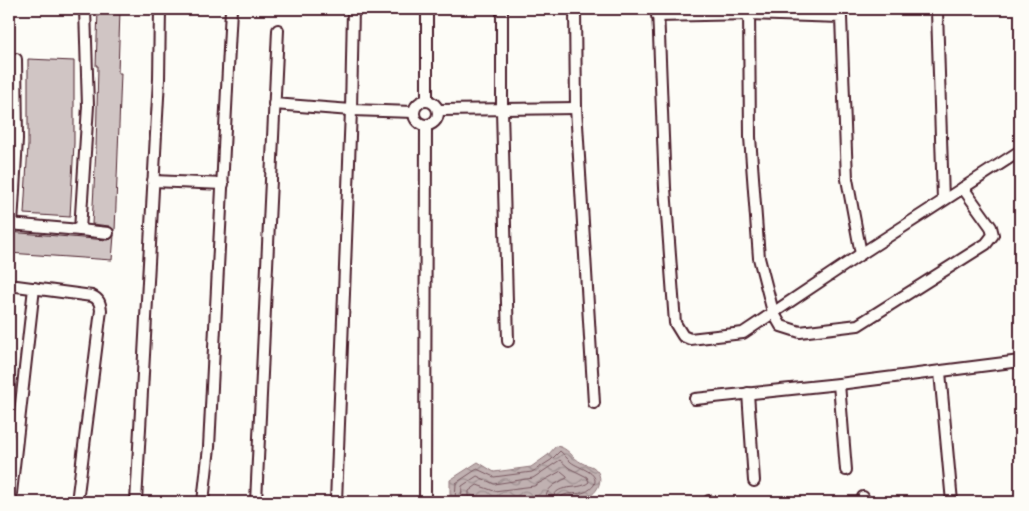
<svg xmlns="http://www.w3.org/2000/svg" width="1029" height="511" font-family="Delius,sans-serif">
<defs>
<pattern id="water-waves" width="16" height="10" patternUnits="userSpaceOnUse" patternTransform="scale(1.25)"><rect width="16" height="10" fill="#c0b1b1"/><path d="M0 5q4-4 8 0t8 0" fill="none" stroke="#9e8f90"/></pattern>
</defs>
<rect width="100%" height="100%" fill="#fdfcf7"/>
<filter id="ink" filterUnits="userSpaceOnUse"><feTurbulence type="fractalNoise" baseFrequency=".02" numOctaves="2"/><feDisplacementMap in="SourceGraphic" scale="10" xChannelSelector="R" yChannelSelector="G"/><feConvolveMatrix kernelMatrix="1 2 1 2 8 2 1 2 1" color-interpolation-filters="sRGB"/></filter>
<g filter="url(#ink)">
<path fill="url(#water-waves)" stroke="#91777b" d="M 556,446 C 568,447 572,458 582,463 C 585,465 590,465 593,467 C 606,476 599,494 585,498 C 575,500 569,498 558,502 L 450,502 L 450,480 L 478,462 L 494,472 L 531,467 L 548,455 Z"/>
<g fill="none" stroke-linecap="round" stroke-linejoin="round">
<g stroke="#795961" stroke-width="1">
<path d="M 455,502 L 456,483 L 477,469 L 494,477 L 532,472 L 551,460 L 560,451 C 564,454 567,459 571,462 C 578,468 600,472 594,485 C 593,487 588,491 585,492 C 578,495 569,492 562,496 L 559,502"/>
<path d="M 461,502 L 462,486 L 477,476 L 494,484 L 533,478 L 560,460 L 569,468 L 587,477 L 589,482 C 578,492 554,481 552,502"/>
<path d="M 469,502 L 469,491 L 477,485 L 494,491 L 534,486 L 561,471 L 567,476 L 567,478 C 555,484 546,487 545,502"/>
</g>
</g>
<g fill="#d0c5c4" stroke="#4a1f2b">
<path d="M 98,10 L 120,10 L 118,73 L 121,73 L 115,231 L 109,226 L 92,224 L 96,149 L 98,66 L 96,66 Z"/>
<path d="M 28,59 L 74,61 L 74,143 L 70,217 L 24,214 L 28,145 Z"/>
<path d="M 9,232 L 107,240 L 111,239 L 114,235 L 112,260 L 9,253 Z"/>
</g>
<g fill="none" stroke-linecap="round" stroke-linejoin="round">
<g stroke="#4a1f2b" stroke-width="14">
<g id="street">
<path d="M 427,9 L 427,100"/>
<path d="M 502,9 L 502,110 L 508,341"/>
<path d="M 575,9 L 576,108 L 594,403"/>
<path d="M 658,9 L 665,188 L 675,323 L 683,336 L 690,339 L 743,333 L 861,254 L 1020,151"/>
<path d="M 749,9 L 750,137 L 759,258 L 773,312 L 781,326 L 800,332 L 858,325 L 986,244 L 993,235 L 991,227 L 963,188"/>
<path d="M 937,11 L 943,200"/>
<path d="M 657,16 L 749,14 L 841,17 L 847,179 L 861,254"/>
<circle cx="426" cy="113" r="12"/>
<path d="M 274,104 L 351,110 L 414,112"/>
<path d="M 439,110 L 576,108"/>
<path d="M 153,181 L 223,184"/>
<path d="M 9,224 L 80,230 L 88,106 L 85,9"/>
<path d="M 12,224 L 17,139 L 16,59"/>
<path d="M 80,230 L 108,233"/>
<path d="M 9,285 L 92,296 C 99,299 100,303 101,310 L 77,502"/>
<path d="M 940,372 L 952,502"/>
<path d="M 839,384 L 846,470"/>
<path d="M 748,393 L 754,481"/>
<path d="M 695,399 L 839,384 L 1020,361"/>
<path d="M 863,497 L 863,502"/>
<path d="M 709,501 L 709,502"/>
<path d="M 10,502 L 34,288"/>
<path d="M 136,502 L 159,79 L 160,9"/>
<path d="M 203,502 L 209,447 L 231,9"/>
<path d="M 256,502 L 278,30"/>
<path d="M 336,502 L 351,110 L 353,9"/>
<path d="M 425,502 L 426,126"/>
</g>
</g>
<use href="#street" stroke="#fdfcf7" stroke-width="10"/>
</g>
</g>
<rect width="1029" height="511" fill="none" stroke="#fdfcf7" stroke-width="30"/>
<rect x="15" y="15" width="999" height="481" fill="none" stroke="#4a1f2b" stroke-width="2" filter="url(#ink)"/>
</svg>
